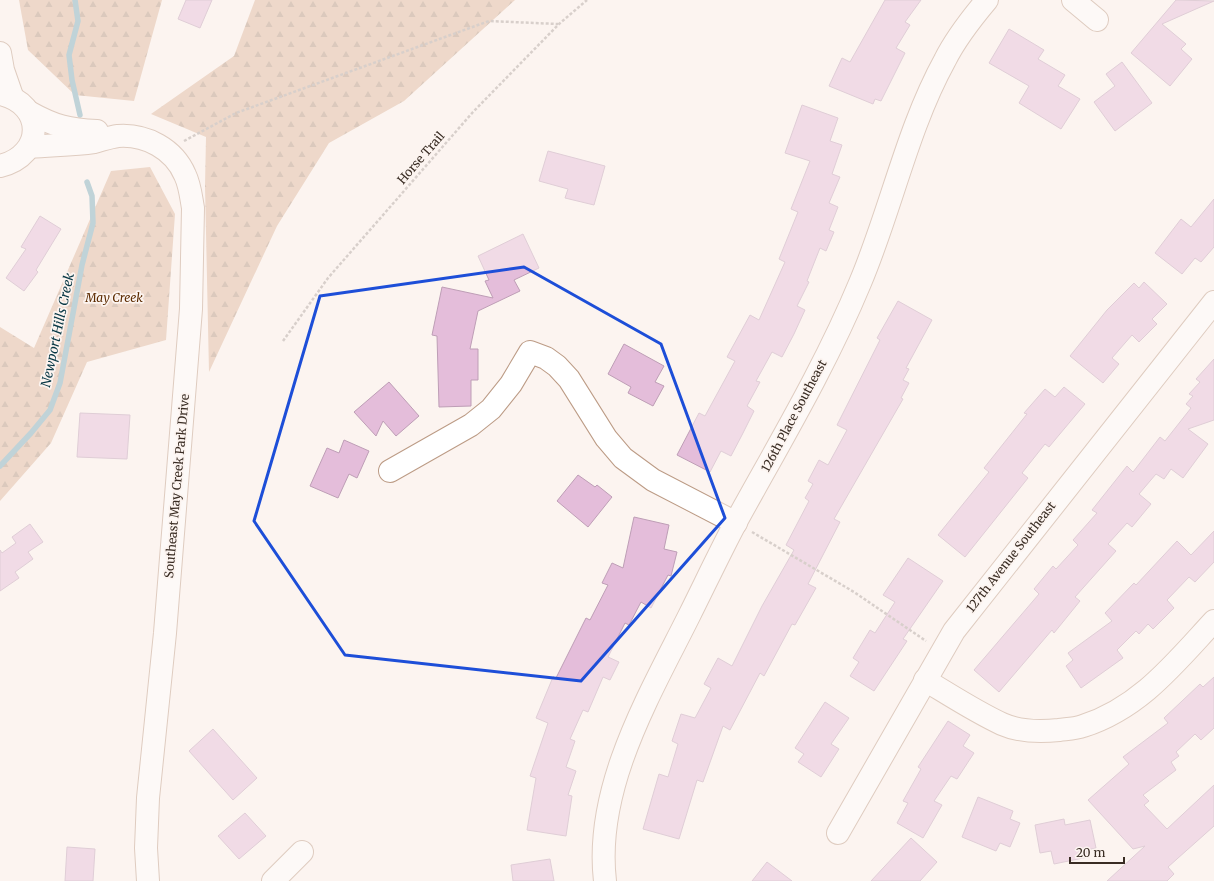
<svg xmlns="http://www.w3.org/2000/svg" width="1214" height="881" font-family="Merriweather,serif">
<defs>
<pattern id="forest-firs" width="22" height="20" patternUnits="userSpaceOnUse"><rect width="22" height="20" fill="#ddb69b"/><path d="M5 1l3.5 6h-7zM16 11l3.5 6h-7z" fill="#b4947e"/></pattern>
</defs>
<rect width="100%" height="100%" fill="#fcf4f0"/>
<g fill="url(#forest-firs)">
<path d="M 19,0 L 162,0 L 134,101 L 75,95 L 28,50 Z"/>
<path d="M 255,0 L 515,0 L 404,101 L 329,143 L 277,226 L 209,372 L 205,186 L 206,137 L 151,114 L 234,56 Z"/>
<path d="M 150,167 L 175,214 L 166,340 L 87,362 L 51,443 L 0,501 L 0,327 L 34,348 L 111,171 Z"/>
</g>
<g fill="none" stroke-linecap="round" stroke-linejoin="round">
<g stroke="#78aaba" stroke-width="5.5">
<path d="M 75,0 L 78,21 L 69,55 L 72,80 L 80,115"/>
<path d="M 0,466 L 31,433 L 50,410 L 60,383 L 82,265 L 93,223 L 92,196 L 87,182"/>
</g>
</g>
<g fill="#e4bdda" stroke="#be9eb6">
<path d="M 186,0 L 212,0 L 200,28 L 178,19 Z"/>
<path d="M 885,0 L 921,0 L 905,22 L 910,25 L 896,48 L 905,53 L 881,101 L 875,99 L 873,104 L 829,86 L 842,58 L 850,62 Z"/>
<path d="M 1176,0 L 1214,1 L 1162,24 L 1186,44 L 1181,49 L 1192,59 L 1170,86 L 1131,53 Z"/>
<path d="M 1009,29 L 1044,50 L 1038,59 L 1065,75 L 1058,86 L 1080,99 L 1061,129 L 1019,103 L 1029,86 L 989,63 Z"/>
<path d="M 1122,62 L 1152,103 L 1115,131 L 1094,102 L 1115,86 L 1106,74 Z"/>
<path d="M 802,105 L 838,118 L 830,141 L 842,145 L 832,174 L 840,177 L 829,203 L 838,207 L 829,230 L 834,232 L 826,251 L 820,248 L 807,281 L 809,282 L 797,306 L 805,310 L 794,334 L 782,357 L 772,352 L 756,381 L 760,382 L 747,406 L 754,411 L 742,435 L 731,456 L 721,451 L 710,472 L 677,455 L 699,413 L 705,416 L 735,361 L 727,357 L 750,315 L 759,320 L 785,262 L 779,259 L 798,212 L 791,209 L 810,161 L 785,153 Z"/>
<path d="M 548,151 L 605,166 L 594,205 L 565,198 L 568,189 L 539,181 Z"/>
<path d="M 1214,199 L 1214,247 L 1201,262 L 1195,258 L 1182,274 L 1155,253 L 1181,219 L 1191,227 Z"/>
<path d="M 40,216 L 61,229 L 36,270 L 38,272 L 24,291 L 6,278 L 26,249 L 21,247 Z"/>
<path d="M 523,234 L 539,268 L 514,280 L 520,291 L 478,311 L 470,349 L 478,349 L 478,380 L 471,380 L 471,406 L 439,407 L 437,336 L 432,335 L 442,287 L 493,298 L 485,281 L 489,280 L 478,256 Z"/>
<path d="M 1144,282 L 1167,304 L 1152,319 L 1157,324 L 1139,342 L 1132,335 L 1112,358 L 1119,364 L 1103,383 L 1070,356 L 1107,310 L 1134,283 L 1139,288 Z"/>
<path d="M 898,301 L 932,320 L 906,368 L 909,369 L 903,380 L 909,383 L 901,398 L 903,399 L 834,519 L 840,522 L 808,584 L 816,588 L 795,625 L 792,624 L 764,676 L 760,673 L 730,730 L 723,726 L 703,782 L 697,780 L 679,839 L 643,829 L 659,774 L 668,777 L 678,744 L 672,741 L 681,714 L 695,718 L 711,688 L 704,684 L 718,658 L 732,666 L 762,606 L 794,550 L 786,545 L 809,501 L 805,498 L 813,484 L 808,481 L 819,460 L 828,465 L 847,430 L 837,425 L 880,340 L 877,338 Z"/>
<path d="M 624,344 L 664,366 L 655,382 L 664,386 L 653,406 L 628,393 L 631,387 L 608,374 Z"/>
<path d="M 1214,359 L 1214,420 L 1188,429 L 1208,444 L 1183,478 L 1171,469 L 1164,479 L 1156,474 L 1139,494 L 1151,504 L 1132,527 L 1127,523 L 1108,544 L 1116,551 L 1075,597 L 1080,601 L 1054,633 L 1052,630 L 999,692 L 974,670 L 1039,594 L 1034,589 L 1053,566 L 1056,569 L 1078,545 L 1073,540 L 1097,513 L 1092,510 L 1127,466 L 1133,472 L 1160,437 L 1165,441 L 1191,408 L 1186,404 L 1193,396 L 1189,394 L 1200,382 L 1196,379 Z"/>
<path d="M 389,382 L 419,416 L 396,436 L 383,421 L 376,436 L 354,412 Z"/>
<path d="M 1064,387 L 1085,404 L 1049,447 L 1045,444 L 1022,473 L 1028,478 L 965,557 L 938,535 L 989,472 L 984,468 L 1027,414 L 1024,413 L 1045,389 L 1055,397 Z"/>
<path d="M 80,413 L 130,415 L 127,459 L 77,457 Z"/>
<path d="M 344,440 L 369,451 L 357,478 L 349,474 L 338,498 L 310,486 L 327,448 L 339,453 Z"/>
<path d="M 578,475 L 595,487 L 597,485 L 612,497 L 588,527 L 557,501 Z"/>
<path d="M 634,517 L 669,525 L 664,549 L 677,552 L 671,576 L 668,575 L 651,608 L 641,602 L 629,625 L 625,623 L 608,657 L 619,662 L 610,680 L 603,677 L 588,712 L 583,710 L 570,739 L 575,741 L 566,767 L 576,771 L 568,795 L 572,796 L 566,836 L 527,830 L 536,778 L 530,776 L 548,723 L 536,718 L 553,677 L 556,678 L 586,618 L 590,620 L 608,585 L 602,583 L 612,563 L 623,568 Z"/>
<path d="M 30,524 L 43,542 L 28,552 L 33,559 L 15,572 L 19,578 L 0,591 L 0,550 L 2,553 L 16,543 L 12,537 Z"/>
<path d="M 1214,531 L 1214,562 L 1195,582 L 1189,577 L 1167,600 L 1174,608 L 1153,629 L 1148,624 L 1139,634 L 1136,631 L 1117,650 L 1123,658 L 1081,688 L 1066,666 L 1073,660 L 1068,653 L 1112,621 L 1105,613 L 1134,583 L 1136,585 L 1177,541 L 1191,555 Z"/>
<path d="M 908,558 L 943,581 L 903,639 L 907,641 L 874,691 L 850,676 L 859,662 L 853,658 L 870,630 L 875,633 L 895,602 L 883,595 Z"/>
<path d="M 1214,677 L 1214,728 L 1201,740 L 1195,734 L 1176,752 L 1179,756 L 1171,762 L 1176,770 L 1143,795 L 1149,801 L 1144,805 L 1167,829 L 1214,785 L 1214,826 L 1168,867 L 1174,874 L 1167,881 L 1107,881 L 1145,846 L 1133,849 L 1088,800 L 1129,764 L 1123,757 L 1168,723 L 1164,718 L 1200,684 L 1203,687 Z"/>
<path d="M 825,702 L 849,718 L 831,744 L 839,749 L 821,777 L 798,762 L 804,754 L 795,748 Z"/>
<path d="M 948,721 L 970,735 L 963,746 L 974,753 L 957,779 L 951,776 L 934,801 L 942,805 L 923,838 L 897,823 L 908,803 L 903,801 L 921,769 L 918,767 Z"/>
<path d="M 213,729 L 257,778 L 233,800 L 189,751 Z"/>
<path d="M 978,797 L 1013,811 L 1010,819 L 1020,823 L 1010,847 L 1000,843 L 996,851 L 962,837 Z"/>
<path d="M 245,813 L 266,836 L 239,859 L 218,836 Z"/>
<path d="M 1064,819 L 1065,825 L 1090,820 L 1096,848 L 1086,850 L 1088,857 L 1054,864 L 1051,851 L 1040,853 L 1035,825 Z"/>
<path d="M 911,838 L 937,862 L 920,881 L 871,881 Z"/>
<path d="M 67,847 L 95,849 L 93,881 L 65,881 Z"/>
<path d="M 550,859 L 554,881 L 513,881 L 511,865 Z"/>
<path d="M 767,862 L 792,881 L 752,881 Z"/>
</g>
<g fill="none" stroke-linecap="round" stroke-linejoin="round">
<g stroke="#bc9b85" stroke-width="24">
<g id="minor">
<path d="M 1073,0 L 1097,20"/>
<path d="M 0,53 L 3,70 L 12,96"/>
<path d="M 0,94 C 45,104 45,155 0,166"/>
<path d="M 29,112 C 54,126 69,130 97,131"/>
<path d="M 30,147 C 51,145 73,145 94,142 C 102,140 110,137 118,136 C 146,134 174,149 185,175 C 190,185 191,197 193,208 L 191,309 L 165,633 L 148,798 L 146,848 L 148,881"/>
<path d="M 390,471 L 471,425 L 491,409 L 511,384 L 530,352 L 546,358 L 557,366 L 569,379 L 606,438 L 623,458 L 653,480 L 736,523"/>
<path d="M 925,680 C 950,695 976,712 1002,724 C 1020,732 1040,732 1059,730 C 1066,729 1075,729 1083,726 C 1140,708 1175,663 1214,621"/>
<path d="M 838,833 L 954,631 L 1214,302"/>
<path d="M 273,881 L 302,852"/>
<path d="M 605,881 C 594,788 649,696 689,616 C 705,584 720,552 737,520 C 780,442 826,365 860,283 C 891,210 907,129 945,60 C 956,38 971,19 987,0"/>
</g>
</g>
<g stroke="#ada39d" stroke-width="2.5" stroke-dasharray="3 2" stroke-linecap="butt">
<path d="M 184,141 L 236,113 L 489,21 L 558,24"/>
<path d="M 283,341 L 328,278 L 473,112 L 559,24 L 587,0"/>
<path d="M 752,532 L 854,592 L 926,641"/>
</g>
<use href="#minor" stroke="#fff" stroke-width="22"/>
</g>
<path d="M0 0H1214V881H0ZM 524,267 L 661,344 L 725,518 L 581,681 L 345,655 L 254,521 L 320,296 Z" fill="#fcf4f0" fill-opacity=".55" fill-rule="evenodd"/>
<path fill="none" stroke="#1d4ed8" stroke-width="3" stroke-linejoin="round" d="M 524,267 L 661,344 L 725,518 L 581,681 L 345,655 L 254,521 L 320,296 Z"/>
<g text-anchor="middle" stroke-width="3.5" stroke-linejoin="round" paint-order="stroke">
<g font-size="12" fill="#392c23" stroke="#fcf4f0">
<text transform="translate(421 158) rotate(-49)" y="4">Horse Trail</text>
<text transform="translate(794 416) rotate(-62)" y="4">126th Place Southeast</text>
<text transform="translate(177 486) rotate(-85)" y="4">Southeast May Creek Park Drive</text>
<text transform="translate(1011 557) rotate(-52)" y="4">127th Avenue Southeast</text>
</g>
<g font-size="12" font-style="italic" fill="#5c2b00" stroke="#fcf4f0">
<text x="114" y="302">May Creek</text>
</g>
<g font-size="13" font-style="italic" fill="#073744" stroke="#fcf4f0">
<text transform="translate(57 330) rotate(-78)" y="5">Newport Hills Creek</text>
</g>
</g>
<path d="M1070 857v6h54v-6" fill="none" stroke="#392c23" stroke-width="2"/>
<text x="1076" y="857" font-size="12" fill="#392c23" stroke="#fcf4f0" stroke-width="3" paint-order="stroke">20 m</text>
</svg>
